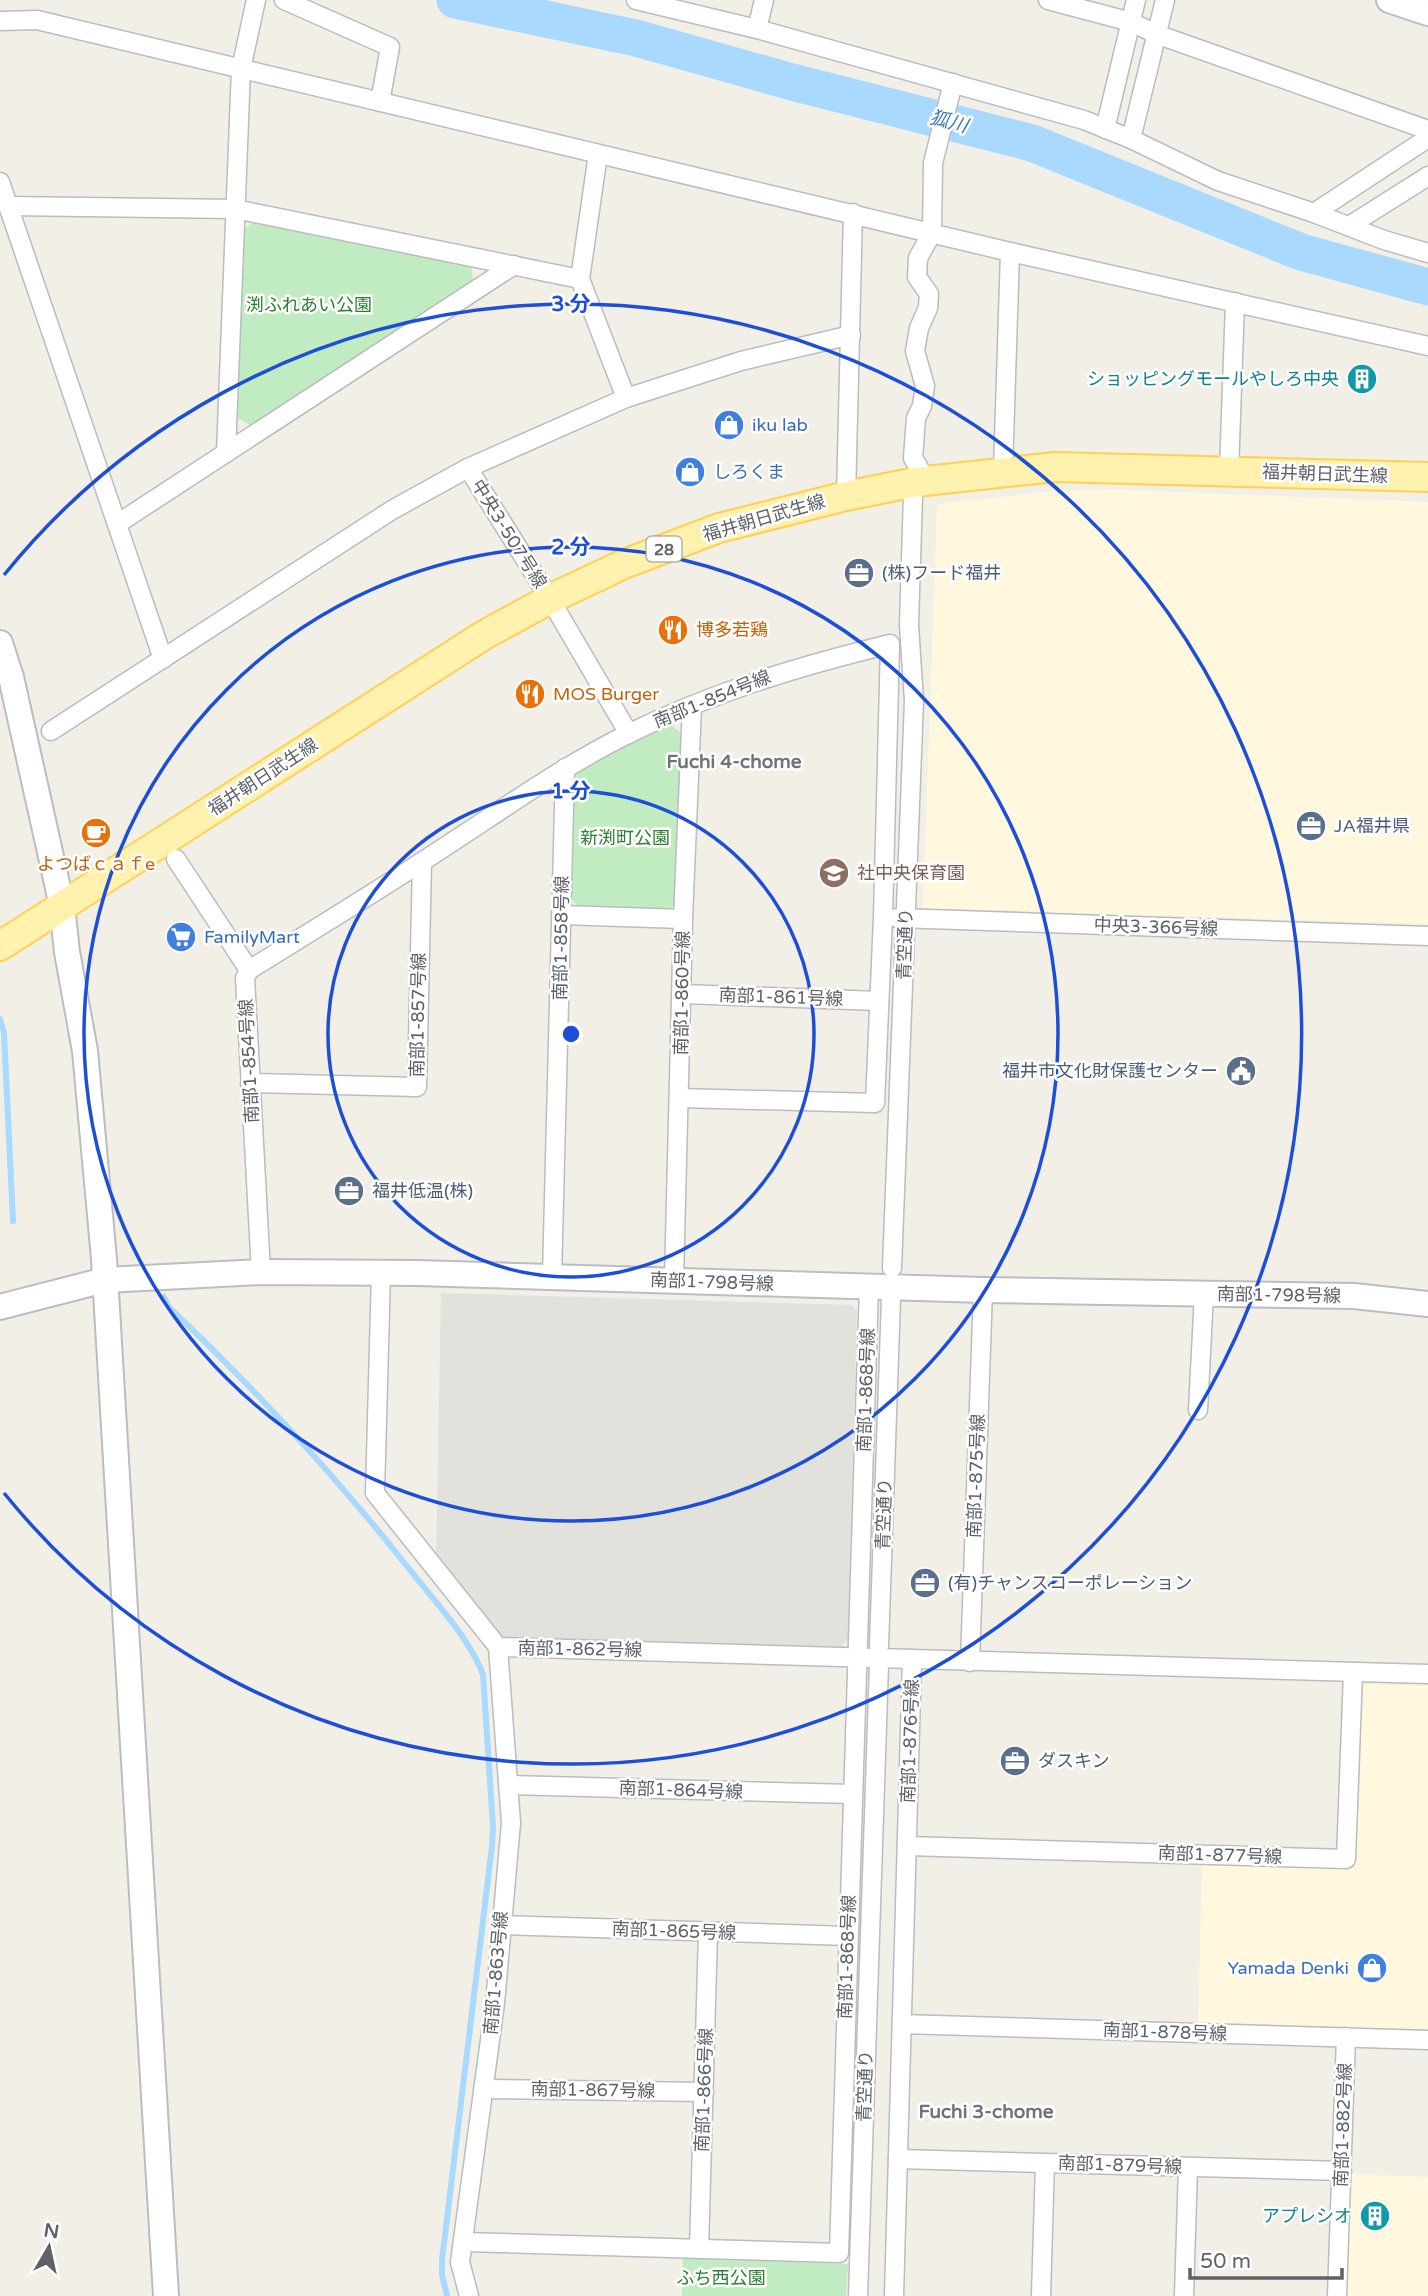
<svg xmlns="http://www.w3.org/2000/svg" width="1428" height="2296" font-family="'Varela Round','Noto Sans JP',sans-serif">
<rect width="100%" height="100%" fill="#f2efe7"/>
<g fill="#fff8de">
<path d="M 1099,489 L 1428,502 L 1428,924 L 923,908 L 937,504 L 1053,491 Z"/>
<path d="M 1368,1684 L 1428,1686 L 1428,2029 L 1198,2022 L 1202,1864 L 1355,1868 L 1361,1690 Z"/>
<path d="M 1350,2174 L 1428,2177 L 1428,2296 L 1347,2296 Z"/>
</g>
<path fill="#e2e1db" d="M 441,1293 L 851,1305 L 857,1310 L 848,1639 L 840,1647 L 499,1637 L 436,1555 Z"/>
<g fill="#c1ebc1">
<path d="M 253,223 L 471,266 L 473,281 L 250,425 L 236,417 L 243,229 Z"/>
<path d="M 670,724 L 682,734 L 676,902 L 670,910 L 577,906 L 570,897 L 574,780 L 578,771 Z"/>
<path d="M 683,2258 L 848,2264 L 846,2296 L 682,2296 Z"/>
</g>
<g fill="none" stroke-linecap="round" stroke-linejoin="round">
<g stroke="#a9d9ff" stroke-width="6">
<path d="M 0,1019 L 4,1033 L 13,1221"/>
<path d="M 164,1297 L 169,1307 C 255,1389 336,1476 410,1570 C 436,1603 467,1635 483,1674 L 493,1827 L 492,1846 L 442,2260 L 442,2275 L 447,2296"/>
</g>
<path stroke="#a9d9ff" stroke-width="37" d="M 455,0 L 636,38 L 792,82 L 1032,143 L 1301,252 L 1428,287"/>
<g stroke="#b9bcc1" stroke-width="21">
<g id="street">
<path d="M 284,0 L 390,47 L 380,102"/>
<path d="M 636,0 L 757,29 L 1084,120 L 1131,139 L 1218,181 L 1314,213 L 1384,240 L 1428,253"/>
<path d="M 1048,0 L 1131,22 L 1156,34 L 1428,130"/>
<path d="M 0,21 L 37,20 L 1010,252 L 1428,346"/>
<path d="M 757,29 L 764,0"/>
<path d="M 1105,129 L 1136,0"/>
<path d="M 1131,139 L 1165,0"/>
<path d="M 598,154 L 580,279 L 626,398"/>
<path d="M 0,182 L 163,659"/>
<path d="M 8,206 L 235,209 L 580,279"/>
<path d="M 1314,213 L 1428,138"/>
<path d="M 1349,226 L 1428,176"/>
<path d="M 226,453 L 241,69 L 256,0"/>
<path d="M 468,468 L 550,599 L 629,734"/>
<path d="M 919,468 L 913,458 L 916,418 L 922,406 L 925,386 L 915,351 L 919,328 L 928,308 L 929,294 L 917,277 L 918,258 L 932,233 L 933,163 L 953,83"/>
<path d="M 1003,471 L 1010,252"/>
<path d="M 1229,471 L 1235,302"/>
<path d="M 846,496 L 853,213"/>
<path d="M 117,524 L 514,265"/>
<path d="M 51,731 L 392,510 L 468,468 L 626,398 L 741,361 L 851,335"/>
<path d="M 176,859 L 249,970"/>
<path d="M 561,915 L 683,919"/>
<path d="M 897,918 L 1428,936"/>
<path d="M 683,994 L 879,1001"/>
<path d="M 250,1083 L 417,1087 L 422,862"/>
<path d="M 892,1268 L 914,701 L 909,625 L 913,495"/>
<path d="M 261,1272 L 245,978 L 249,970 C 307,934 366,898 423,861 C 492,817 557,769 630,733 C 713,692 800,666 890,644 L 883,917 L 875,1103 L 679,1098"/>
<path d="M 381,1272 L 375,1493 L 498,1647 L 1428,1674"/>
<path d="M 552,1277 L 565,768"/>
<path d="M 674,1280 L 683,919 L 692,706"/>
<path d="M 1198,1410 L 1204,1294"/>
<path d="M 879,1646 L 891,1298"/>
<path d="M 970,1662 L 983,1290"/>
<path d="M 509,1785 L 852,1794"/>
<path d="M 907,1846 L 1346,1859 L 1353,1673"/>
<path d="M 501,1925 L 848,1936"/>
<path d="M 902,2024 L 1428,2040"/>
<path d="M 483,2089 L 704,2092"/>
<path d="M 898,2159 L 1342,2171"/>
<path d="M 464,2242 L 839,2253 L 869,1286"/>
<path d="M 699,2249 L 708,1932"/>
<path d="M 469,2296 L 460,2262 L 495,2003 L 511,1823 L 498,1647"/>
<path d="M 858,2296 L 879,1665"/>
<path d="M 894,2296 L 912,1659"/>
<path d="M 1041,2296 L 1045,2163"/>
<path d="M 1184,2296 L 1188,2167"/>
<path d="M 1337,2296 L 1346,2037"/>
</g>
</g>
<g stroke="#babdc3" stroke-width="28">
<g id="secondary">
<path d="M 1389,0 L 1428,13"/>
<path d="M 0,643 L 11,677 L 62,906 L 67,952 L 85,1051 L 104,1259 L 166,2296"/>
<path d="M 0,1307 L 105,1280 L 261,1272 L 417,1273 L 983,1290 L 1354,1296 L 1428,1304"/>
</g>
</g>
<g stroke="#ffd052" stroke-width="32">
<path id="primary" d="M 0,946 L 484,635 L 550,599 L 624,564 L 719,528 L 846,496 L 916,482 L 1055,467 L 1428,477"/>
</g>
<use href="#street" stroke="#fff" stroke-width="18"/>
<use href="#secondary" stroke="#fff" stroke-width="24"/>
<use href="#primary" stroke="#fff2ae" stroke-width="28"/>
</g>
<g fill="none" stroke="#1d4ed8" stroke-width="3.5">
<circle cx="571" cy="1034" r="243"/>
<circle cx="571" cy="1034" r="487"/>
<path d="M4 575A730 730 0 1 1 4 1493"/>
</g>
<defs>
<g id="building-disc" transform="scale(1.575)"><circle r="9.5" fill="#0f9aa8" stroke="#fff"/><path d="M-4-6H4V6H1V3H-1V6H-4ZM-2.5-4.3h1.7v1.8h-1.7ZM.8-4.3h1.7v1.8H.8ZM-2.5-1h1.7V.8h-1.7ZM.8-1h1.7V.8H.8Z" fill="#fff"/></g>
<g id="shop-disc" transform="scale(1.575)"><circle r="9.5" fill="#3f7fe0" stroke="#fff"/><path d="M-5-2.5h2.3a2.7 3.5 0 0 1 5.4 0H5L5.5 6h-11ZM-1.5-2.5h3a1.5 2.3 0 0 0-3 0Z" fill="#fff"/></g>
<g id="office-disc" transform="scale(1.575)"><circle r="9.5" fill="#5c6f8a" stroke="#fff"/><path d="M-6-3h4V-5.5h4V-3h4V5H-6ZM-1-4.5V-3h2v-1.5ZM-6 0V1H6V0Z" fill="#fff"/></g>
<g id="restaurant-disc" transform="scale(1.575)"><circle r="9.5" fill="#e8710a" stroke="#fff"/><path d="M-5-6h1v4h1v-4h1v4h1v-4h1v5L-1.5 .5V6h-2V.5L-5-1ZM5-6V6H3V1.5H1.5Q1.5-4 5-6Z" fill="#fff"/></g>
<g id="cafe-disc" transform="scale(1.575)"><circle r="9.5" fill="#e8710a" stroke="#fff"/><path d="M-5.5-4.5H6V0H3Q3 3.5 0 3.5H-2.5Q-5.5 3.5-5.5 0ZM3-3.2v2h1.7v-2ZM-6 4.5H4V6H-6Z" fill="#fff"/></g>
<g id="school-disc" transform="scale(1.575)"><circle r="9.5" fill="#8d6e63" stroke="#fff"/><path d="M0-5L7-2L0 1L-7-2ZM-4 1L0 2.5L4 1V4Q0 6-4 4Z" fill="#fff"/></g>
<g id="supermarket-disc" transform="scale(1.575)"><circle r="9.5" fill="#3f7fe0" stroke="#fff"/><path d="M-6-5.5h2.5l.6 2H6L4.5 2H-2.5L-4.4-4H-6ZM-1.5 3.2a1.3 1.3 0 1 0 .1 0ZM3 3.2a1.3 1.3 0 1 0 .1 0Z" fill="#fff"/></g>
<g id="civic-disc" transform="scale(1.575)"><circle r="9.5" fill="#5c6f8a" stroke="#fff"/><path d="M-.6-6.5H3V-4.5H.6V-3L4-1V1h2V6H-6V1h2V-1L-.6-3ZM-1.2 2.5V6h2.4V2.5Z" fill="#fff"/></g>
</defs>
<g fill-rule="evenodd">
<use href="#building-disc" x="1362" y="379"/>
<use href="#shop-disc" x="729" y="425"/>
<use href="#shop-disc" x="690" y="472"/>
<use href="#office-disc" x="859" y="573"/>
<use href="#restaurant-disc" x="673" y="630"/>
<use href="#restaurant-disc" x="530" y="694"/>
<use href="#office-disc" x="1311" y="826"/>
<use href="#cafe-disc" x="96" y="833"/>
<use href="#school-disc" x="834" y="873"/>
<use href="#supermarket-disc" x="181" y="937"/>
<use href="#civic-disc" x="1241" y="1071"/>
<use href="#office-disc" x="349" y="1191"/>
<use href="#office-disc" x="925" y="1583"/>
<use href="#office-disc" x="1015" y="1761"/>
<use href="#shop-disc" x="1372" y="1968"/>
<use href="#building-disc" x="1375" y="2216"/>
</g>
<g text-anchor="middle" stroke-width="5" stroke-linejoin="round" paint-order="stroke">
<rect fill="#fff" stroke="#8e9195" stroke-width="2" x="646.5" y="536.5" width="35" height="25" rx="5"/>
<g font-size="16" font-weight="bold" fill="#5e6268">
<text x="664" y="555">28</text>
</g>
<g font-size="18" fill="#2b8130" stroke="#fff">
<text x="309" y="311">渕ふれあい公園</text>
<text x="625" y="844">新渕町公園</text>
<text x="721" y="2284">ふち西公園</text>
</g>
<g font-size="18" fill="#0d838f" stroke="#fff" text-anchor="end">
<text x="1339" y="385">ショッピングモールやしろ中央</text>
<text x="1352" y="2222">アプレシオ</text>
</g>
<g font-size="18" fill="#366cbe" stroke="#fff" text-anchor="start">
<text x="752" y="431">iku lab</text>
<text x="713" y="478">しろくま</text>
<text x="204" y="943">FamilyMart</text>
<text x="1349" y="1974" text-anchor="end">Yamada Denki</text>
</g>
<g font-size="18" fill="#5e6268" stroke="#fff">
<text transform="translate(1325 474) rotate(2)" y="6">福井朝日武生線</text>
<text transform="translate(764 518) rotate(-16)" y="6">福井朝日武生線</text>
<text transform="translate(509 534) rotate(58)" y="6">中央3-507号線</text>
<text transform="translate(712 699) rotate(-22)" y="6">南部1-854号線</text>
<text transform="translate(263 777) rotate(-33)" y="6">福井朝日武生線</text>
<text transform="translate(1156 927) rotate(2)" y="6">中央3-366号線</text>
<text transform="translate(561 938) rotate(-89)" y="6">南部1-858号線</text>
<text transform="translate(905 944) rotate(-88)" y="6">青空通り</text>
<text transform="translate(682 993) rotate(-89)" y="6">南部1-860号線</text>
<text transform="translate(781 997) rotate(2)" y="6">南部1-861号線</text>
<text transform="translate(418 1015) rotate(-89)" y="6">南部1-857号線</text>
<text transform="translate(249 1061) rotate(-93)" y="6">南部1-854号線</text>
<text transform="translate(712 1282) rotate(2)" y="6">南部1-798号線</text>
<text transform="translate(1279 1295) rotate(1)" y="6">南部1-798号線</text>
<text transform="translate(866 1390) rotate(-88)" y="6">南部1-868号線</text>
<text transform="translate(976 1476) rotate(-88)" y="6">南部1-875号線</text>
<text transform="translate(884 1514) rotate(-88)" y="6">青空通り</text>
<text transform="translate(580 1649) rotate(1)" y="6">南部1-862号線</text>
<text transform="translate(910 1741) rotate(-88)" y="6">南部1-876号線</text>
<text transform="translate(681 1790) rotate(2)" y="6">南部1-864号線</text>
<text transform="translate(1220 1855) rotate(2)" y="6">南部1-877号線</text>
<text transform="translate(674 1931) rotate(2)" y="6">南部1-865号線</text>
<text transform="translate(847 1957) rotate(-88)" y="6">南部1-868号線</text>
<text transform="translate(496 1973) rotate(-85)" y="6">南部1-863号線</text>
<text transform="translate(1165 2032) rotate(2)" y="6">南部1-878号線</text>
<text transform="translate(865 2086) rotate(-88)" y="6">青空通り</text>
<text transform="translate(593 2090) rotate(1)" y="6">南部1-867号線</text>
<text transform="translate(704 2090) rotate(-88)" y="6">南部1-866号線</text>
<text transform="translate(1343 2125) rotate(-88)" y="6">南部1-882号線</text>
<text transform="translate(1120 2165) rotate(2)" y="6">南部1-879号線</text>
</g>
<g font-size="18" fill="#4e5e75" stroke="#fff" text-anchor="start">
<text x="882" y="579">(株)フード福井</text>
<text x="1334" y="832">JA福井県</text>
<text x="1218" y="1077" text-anchor="end">福井市文化財保護センター</text>
<text x="372" y="1197">福井低温(株)</text>
<text x="948" y="1589">(有)チャンスコーポレーション</text>
<text x="1038" y="1767">ダスキン</text>
</g>
<g font-size="18" fill="#c56008" stroke="#fff" text-anchor="start">
<text x="696" y="636">博多若鶏</text>
<text x="553" y="700">MOS Burger</text>
<text x="96" y="870" text-anchor="middle">よつばｃａｆe</text>
</g>
<g font-size="18" fill="#785e54" stroke="#fff" text-anchor="start">
<text x="857" y="879">社中央保育園</text>
</g>
<g font-size="19" font-style="italic" fill="#3a78bd" stroke="#fff">
<text transform="translate(949 121) rotate(15)" y="7">狐川</text>
</g>
<g font-size="19" font-weight="bold" fill="#6f747a" stroke="#fff">
<text x="734" y="768">Fuchi 4-chome</text>
<text x="986" y="2118">Fuchi 3-chome</text>
</g>
</g>
<circle cx="571" cy="1034" r="10" fill="#1d4ed8" stroke="#fff" stroke-width="3.5"/>
<g font-size="21" text-anchor="middle" font-weight="bold" fill="#1d4ed8" stroke="#fff" stroke-width="5" stroke-linejoin="round" paint-order="stroke">
<text x="571" y="311">3 分</text>
<text x="571" y="554">2 分</text>
<text x="571" y="798">1 分</text>
</g>
<g transform="translate(49 2247) rotate(9)" stroke="#ffffff" stroke-width="5" paint-order="stroke">
<path d="M0-5L12 26L0 18L-12 26Z" fill="#5e6268"/>
<text y="-10" font-size="19" font-weight="bold" text-anchor="middle" fill="#5e6268">N</text>
</g>
<path d="M1190 2268v10h152v-10" fill="none" stroke="#5e6268" stroke-width="3.5"/>
<text x="1200" y="2268" font-size="21" fill="#5e6268" stroke="#ffffff" stroke-width="5" paint-order="stroke">50 m</text>
</svg>
